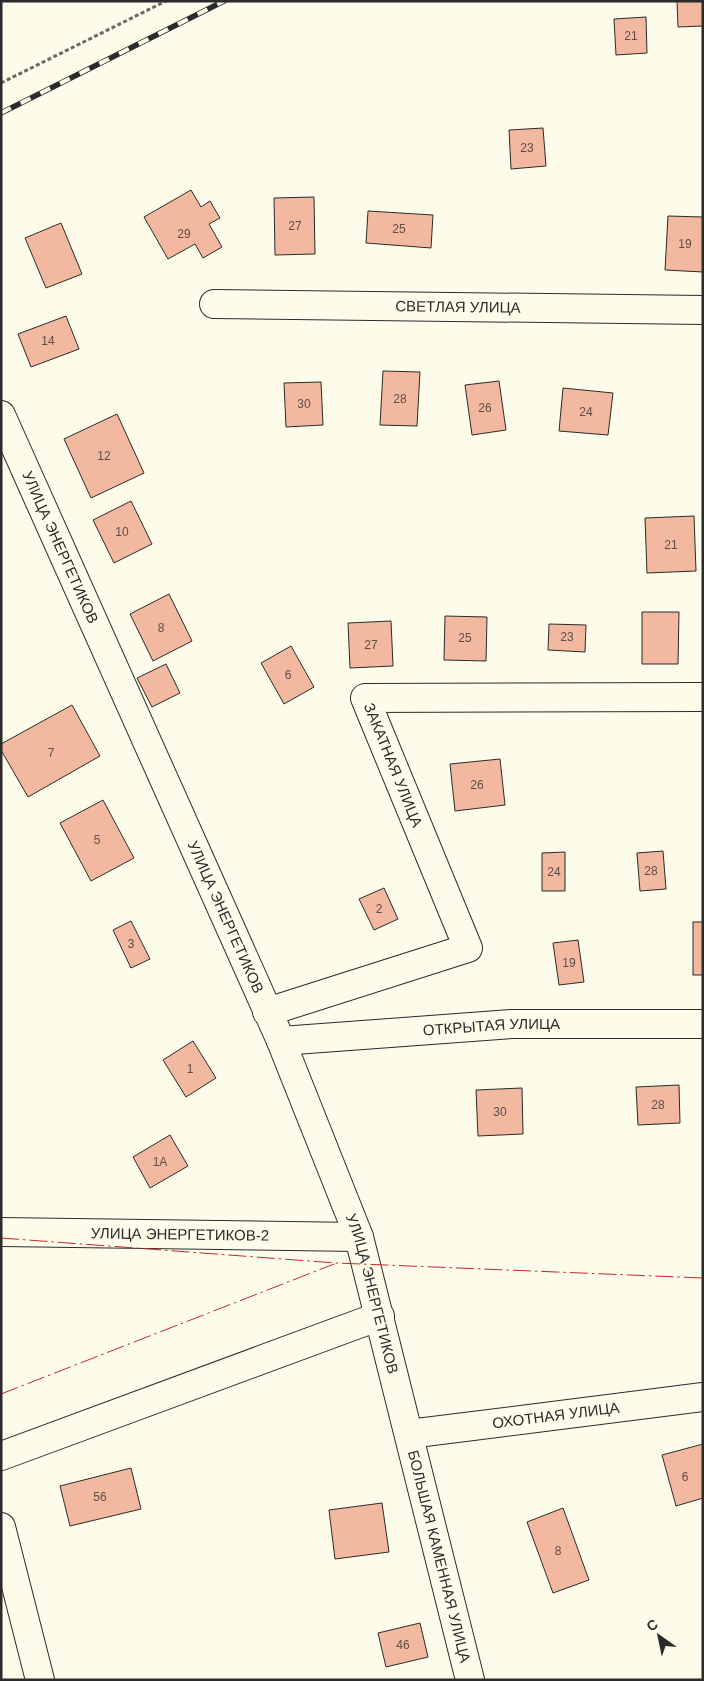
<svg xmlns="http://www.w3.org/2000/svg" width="704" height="1681" font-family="Helvetica,sans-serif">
<rect width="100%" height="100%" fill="#fdfbea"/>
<g fill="#f2b8a0" stroke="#2b2b2b">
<path d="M 677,1 L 703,1 L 703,26 L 678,27 Z"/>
<path d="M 646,17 L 647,53 L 616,55 L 614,19 Z"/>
<path d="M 543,128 L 546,166 L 511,169 L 509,130 Z"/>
<path d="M 191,190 L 201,207 L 210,201 L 220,218 L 209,224 L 222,247 L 203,258 L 195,244 L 168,259 L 144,217 Z"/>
<path d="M 314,197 L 315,254 L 275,255 L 274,198 Z"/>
<path d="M 368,211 L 433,215 L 431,248 L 366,243 Z"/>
<path d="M 668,216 L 703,217 L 703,272 L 665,270 Z"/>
<path d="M 61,223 L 82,274 L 46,288 L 25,238 Z"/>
<path d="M 66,316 L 79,349 L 31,367 L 18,334 Z"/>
<path d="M 383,371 L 420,372 L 417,426 L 380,425 Z"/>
<path d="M 499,381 L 506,430 L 472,435 L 465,385 Z"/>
<path d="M 321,382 L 323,425 L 286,427 L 284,383 Z"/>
<path d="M 563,388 L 613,393 L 608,435 L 559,431 Z"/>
<path d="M 117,414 L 144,473 L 91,498 L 64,439 Z"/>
<path d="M 131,501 L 152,544 L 114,563 L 93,520 Z"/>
<path d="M 694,516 L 696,571 L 647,573 L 645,518 Z"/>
<path d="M 169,594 L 192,641 L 153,661 L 130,614 Z"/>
<path d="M 642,612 L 679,612 L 678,664 L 642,664 Z"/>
<path d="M 445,616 L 487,617 L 486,661 L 444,660 Z"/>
<path d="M 391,621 L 393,666 L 350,668 L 348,623 Z"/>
<path d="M 549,624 L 586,625 L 585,652 L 548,650 Z"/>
<path d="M 291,646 L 314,687 L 284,704 L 261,663 Z"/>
<path d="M 166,664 L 180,693 L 152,707 L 137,678 Z"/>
<path d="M 72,705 L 100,756 L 28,797 L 1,750 L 1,744 Z"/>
<path d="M 500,759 L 505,805 L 455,811 L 450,764 Z"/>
<path d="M 103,800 L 134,858 L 91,881 L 60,823 Z"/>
<path d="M 663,851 L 666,889 L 640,891 L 637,853 Z"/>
<path d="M 565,852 L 565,891 L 542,891 L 542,853 Z"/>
<path d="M 384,888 L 398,919 L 374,930 L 359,899 Z"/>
<path d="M 131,921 L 150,959 L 131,968 L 113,930 Z"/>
<rect x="693" y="922" width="10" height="53"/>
<path d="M 578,940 L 584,982 L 559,985 L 553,943 Z"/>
<path d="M 193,1041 L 216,1078 L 186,1097 L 163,1060 Z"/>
<path d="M 679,1085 L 680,1123 L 638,1125 L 636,1087 Z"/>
<path d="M 522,1088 L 523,1134 L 478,1136 L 476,1090 Z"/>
<path d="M 170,1135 L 188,1166 L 150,1188 L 133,1157 Z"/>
<path d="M 703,1444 L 703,1498 L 676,1506 L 662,1455 Z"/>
<path d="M 131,1468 L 141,1509 L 70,1526 L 60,1486 Z"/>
<path d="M 382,1503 L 389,1552 L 335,1559 L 329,1510 Z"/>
<path d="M 563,1508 L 589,1580 L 553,1593 L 527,1522 Z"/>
<path d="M 420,1623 L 428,1657 L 386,1667 L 378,1633 Z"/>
</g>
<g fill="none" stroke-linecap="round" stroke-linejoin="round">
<g stroke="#2b2b2b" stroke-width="30">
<g id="minor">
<path id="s1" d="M 214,304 L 703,310"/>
<path id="s2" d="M 1,415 L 281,1041 L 359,1237 L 470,1680"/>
<path d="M 267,1012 L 468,948 L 365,698 L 703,697"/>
<path id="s3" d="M 281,1041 L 512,1024 L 703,1024"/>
<path id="s4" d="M 1,1232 L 359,1237"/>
<path id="s5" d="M 409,1434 L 703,1397"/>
<path d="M 1,1456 L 380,1316"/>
<path d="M 1,1527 L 40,1680"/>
</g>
</g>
<path stroke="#6a6964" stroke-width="3" stroke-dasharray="4 2.5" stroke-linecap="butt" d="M 1,83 L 166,1"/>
<use href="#minor" stroke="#fdfbea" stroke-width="28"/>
<g stroke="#2b2b2b" stroke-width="5.5">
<path id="rail" d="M 1,113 L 224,1"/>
</g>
<use href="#rail" stroke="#fdfbea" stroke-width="4" stroke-dasharray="11" stroke-linecap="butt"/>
<g stroke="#c62828" stroke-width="1" stroke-dasharray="18 4 2.5 4" stroke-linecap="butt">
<path d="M 1,1238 L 336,1263 L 703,1278"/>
<path d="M 1,1394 L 334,1264"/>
</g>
</g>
<g text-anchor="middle" stroke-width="4" stroke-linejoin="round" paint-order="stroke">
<g font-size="12" fill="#5d4e48">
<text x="631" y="40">21</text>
<text x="527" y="152">23</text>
<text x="295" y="230">27</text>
<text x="399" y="233">25</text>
<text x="184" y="238">29</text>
<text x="685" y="248">19</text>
<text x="48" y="345">14</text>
<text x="400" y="403">28</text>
<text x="304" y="408">30</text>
<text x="485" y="412">26</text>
<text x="586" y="416">24</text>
<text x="104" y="460">12</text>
<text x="122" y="536">10</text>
<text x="671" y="549">21</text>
<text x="161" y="632">8</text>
<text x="567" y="641">23</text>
<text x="465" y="642">25</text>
<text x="371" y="649">27</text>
<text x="288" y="679">6</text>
<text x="51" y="757">7</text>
<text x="477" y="789">26</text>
<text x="97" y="844">5</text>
<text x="651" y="875">28</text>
<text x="554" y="876">24</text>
<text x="379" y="913">2</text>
<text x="131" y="948">3</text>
<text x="569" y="967">19</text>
<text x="190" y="1073">1</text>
<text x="658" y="1109">28</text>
<text x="500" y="1116">30</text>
<text x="160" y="1166">1А</text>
<text x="685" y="1481">6</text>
<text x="100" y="1501">56</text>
<text x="558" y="1555">8</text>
<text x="403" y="1649">46</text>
</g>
<g font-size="15" fill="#2b2b2b" stroke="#fdfbea">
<text dy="5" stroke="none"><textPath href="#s1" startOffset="244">СВЕТЛАЯ УЛИЦА</textPath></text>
<text dy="5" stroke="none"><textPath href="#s2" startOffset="145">УЛИЦА ЭНЕРГЕТИКОВ</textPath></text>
<text transform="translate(393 765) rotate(68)" y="5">ЗАКАТНАЯ УЛИЦА</text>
<text dy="5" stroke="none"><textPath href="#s2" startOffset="550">УЛИЦА ЭНЕРГЕТИКОВ</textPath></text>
<text dy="5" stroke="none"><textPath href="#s3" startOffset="211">ОТКРЫТАЯ УЛИЦА</textPath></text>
<text dy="5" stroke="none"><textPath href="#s4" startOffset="179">УЛИЦА ЭНЕРГЕТИКОВ-2</textPath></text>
<text dy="5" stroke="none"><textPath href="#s2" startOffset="955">УЛИЦА ЭНЕРГЕТИКОВ</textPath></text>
<text dy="5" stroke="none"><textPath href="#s5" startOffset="148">ОХОТНАЯ УЛИЦА</textPath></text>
<text dy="5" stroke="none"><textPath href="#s2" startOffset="1226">БОЛЬШАЯ КАМЕННАЯ УЛИЦА</textPath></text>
</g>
</g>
<rect width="704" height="1681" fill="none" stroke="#2b2b2b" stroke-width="5"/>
<g transform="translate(659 1636) rotate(327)" stroke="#fdfbea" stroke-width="4" paint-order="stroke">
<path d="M0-4L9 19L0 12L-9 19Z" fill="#2b2b2b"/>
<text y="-8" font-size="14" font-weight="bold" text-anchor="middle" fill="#2b2b2b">С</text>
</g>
</svg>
